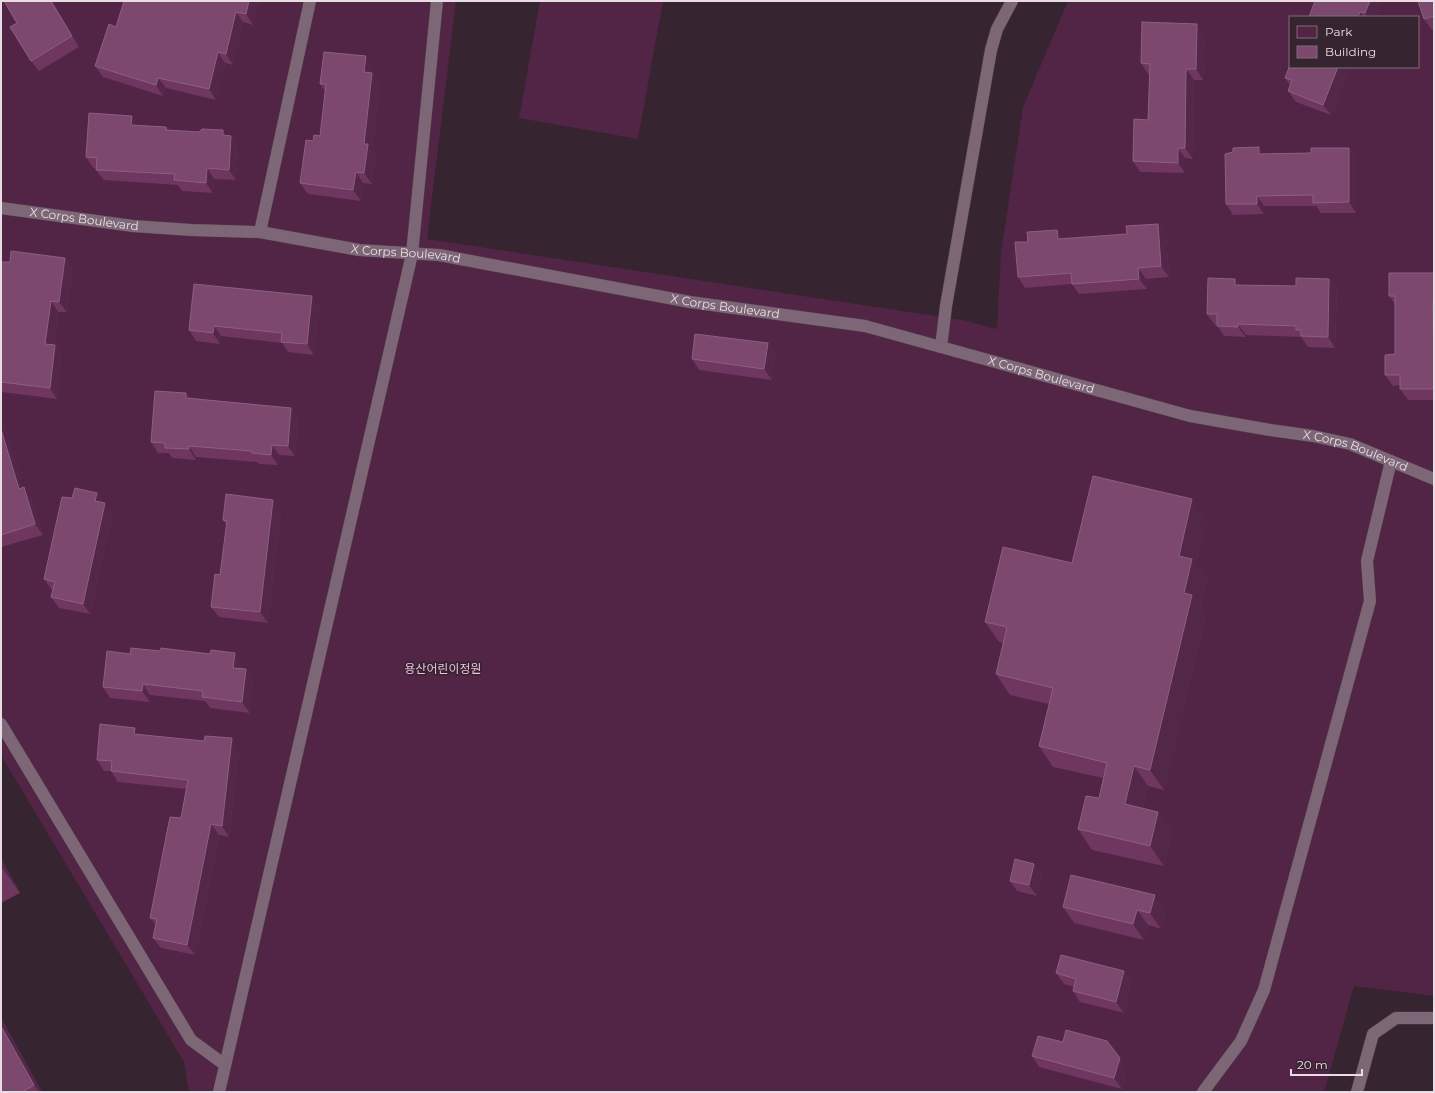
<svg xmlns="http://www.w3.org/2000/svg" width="1435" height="1093" font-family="Montserrat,'Noto Sans KR',sans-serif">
<rect width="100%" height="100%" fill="#362430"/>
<g fill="#522445" fill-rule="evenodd">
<path d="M 1,1 L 456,1 L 427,239 L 962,320 L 997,329 L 1001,253 L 1023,107 L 1068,1 L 1434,1 L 1434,996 L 1354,986 L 1324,1092 L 189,1092 L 184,1062 L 1,755 ZM 1290,17 L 1418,17 L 1418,67 L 1290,67 Z"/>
<path d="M 540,1 L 663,1 L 638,139 L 519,118 Z"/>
</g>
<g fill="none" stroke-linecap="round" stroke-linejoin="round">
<g stroke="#4e3f49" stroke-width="13">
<g id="lane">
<path id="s1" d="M 1,208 L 133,226 L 191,230 L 260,232 L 359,250 L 439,255 L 690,302 L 865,326 L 1190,416 L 1270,430 L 1313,436 L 1350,444 L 1434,479"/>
<path d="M 260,232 L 310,1"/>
<path d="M 941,347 L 946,306 L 991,50 L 997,29 L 1012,1"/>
<path d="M 1,724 L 191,1040 L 225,1065"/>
<path d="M 219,1092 L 412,254 L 437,1"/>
<path d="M 1203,1092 L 1241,1041 L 1264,990 L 1370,601 L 1367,561 L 1391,461"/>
<path d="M 1357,1092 L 1373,1034 L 1396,1018 L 1434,1018"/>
</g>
</g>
<use href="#lane" stroke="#7d6776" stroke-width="12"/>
</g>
<g fill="#6f3660">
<path d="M 4,1 L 52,1 L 79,47 L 39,71 L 31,61 L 17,23 Z"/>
<path d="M 124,1 L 259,1 L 253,25 L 243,22 L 233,65 L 225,63 L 216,100 L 166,88 L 163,96 L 103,77 L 95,66 L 116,27 Z"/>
<path d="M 1315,1 L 1381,1 L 1375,17 L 1309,17 Z"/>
<path d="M 1434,1 L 1434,29 L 1432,30 L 1424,19 Z"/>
<path d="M 1205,34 L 1203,80 L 1194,80 L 1193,159 L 1185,158 L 1185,173 L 1140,172 L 1133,161 L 1148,120 L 1150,74 L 1148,74 L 1141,63 Z"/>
<path d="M 373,67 L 373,73 L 380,84 L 372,149 L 376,155 L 372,184 L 363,183 L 361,201 L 308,194 L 300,183 L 313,141 L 320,136 L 325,91 L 320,84 Z"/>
<path d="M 1350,67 L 1331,115 L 1296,102 L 1288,91 L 1290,85 L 1285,78 Z"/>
<path d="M 138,125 L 166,127 L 168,130 L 231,136 L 238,147 L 236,180 L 214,179 L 213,193 L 182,191 L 178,185 L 104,180 L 96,170 L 96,168 L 93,168 L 86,157 Z"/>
<path d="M 1259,147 L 1264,154 L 1311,153 L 1349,148 L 1356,158 L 1356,213 L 1321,213 L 1316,206 L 1264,206 L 1264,214 L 1233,215 L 1226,204 L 1233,152 Z"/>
<path d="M 1158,224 L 1166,234 L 1169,277 L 1146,279 L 1147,289 L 1079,294 L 1072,284 L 1025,288 L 1018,277 L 1028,242 L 1057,230 L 1063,239 L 1127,234 Z"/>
<path d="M 65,258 L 72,268 L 67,312 L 58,312 L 54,345 L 55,345 L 62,356 L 57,399 L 2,392 L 1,409 L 1,262 L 10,262 Z"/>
<path d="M 1434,273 L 1434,400 L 1408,400 L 1400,389 L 1400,385 L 1393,386 L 1385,375 L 1395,354 L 1395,304 L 1389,296 Z"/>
<path d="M 1235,279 L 1240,285 L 1296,286 L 1329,279 L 1337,289 L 1335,348 L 1308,347 L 1301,337 L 1246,335 L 1246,337 L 1224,336 L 1217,325 L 1215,325 L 1207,314 Z"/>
<path d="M 319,307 L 314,355 L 288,352 L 282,343 L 221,336 L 220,344 L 196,341 L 189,330 Z"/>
<path d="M 768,343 L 775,354 L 772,380 L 699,370 L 692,359 Z"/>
<path d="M 186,393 L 190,398 L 291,408 L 298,418 L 295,456 L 279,455 L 278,465 L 259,464 L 257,462 L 196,457 L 196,460 L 172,458 L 169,453 L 158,453 L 151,442 Z"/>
<path d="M 1,421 L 4,425 L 23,488 L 31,498 L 43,535 L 1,547 Z"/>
<path d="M 97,493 L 112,514 L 90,614 L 59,608 L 51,597 L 53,590 L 52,590 L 44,579 Z"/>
<path d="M 281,510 L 268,623 L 219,617 L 211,607 L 220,575 L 226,525 L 223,520 Z"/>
<path d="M 1207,519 L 1196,564 L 1207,579 L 1200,607 L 1206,615 L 1164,790 L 1148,786 L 1143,809 L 1158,812 L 1172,832 L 1164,866 L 1092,850 L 1078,829 L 1099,798 L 1103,778 L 1053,767 L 1039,746 L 1049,704 L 1010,695 L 996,674 L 1004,643 L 999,642 L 985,622 L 1072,563 Z"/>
<path d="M 130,654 L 242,664 L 242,669 L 246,669 L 253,680 L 250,713 L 210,708 L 205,701 L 150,695 L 150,702 L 110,698 L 103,687 Z"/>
<path d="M 139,734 L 239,749 L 229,837 L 219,835 L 195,955 L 161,948 L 153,938 L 156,925 L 150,918 L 181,818 L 186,789 L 118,782 L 111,771 L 104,771 L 97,760 Z"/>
<path d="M 1,859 L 20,893 L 1,903 Z"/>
<path d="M 1034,864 L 1042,875 L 1037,896 L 1017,891 L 1010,881 Z"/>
<path d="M 1063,907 L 1166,911 L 1161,929 L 1148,925 L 1144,940 L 1074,923 Z"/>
<path d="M 1056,973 L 1131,981 L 1124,1013 L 1080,1002 L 1073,991 L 1074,987 L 1064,984 Z"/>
<path d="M 1,1018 L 42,1092 L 1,1092 Z"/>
<path d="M 1032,1056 L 1127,1069 L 1122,1089 L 1039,1067 Z"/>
</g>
<g fill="#532747">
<path d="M 51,1 L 52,1 L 79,47 L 72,36 Z"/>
<path d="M 249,1 L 259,1 L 253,25 L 246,14 Z"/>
<path d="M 1370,1 L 1381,1 L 1375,17 L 1368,17 L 1365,13 Z"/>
<path d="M 236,12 L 243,22 L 233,65 L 226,54 Z"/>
<path d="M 1360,12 L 1363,17 L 1358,17 Z"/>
<path d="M 1197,24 L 1205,34 L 1203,80 L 1196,69 Z"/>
<path d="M 218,52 L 225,63 L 216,100 L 209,89 Z"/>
<path d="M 366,56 L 373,67 L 373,73 L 380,84 L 372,149 L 376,155 L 372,184 L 364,173 L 364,72 Z"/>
<path d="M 1338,67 L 1350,67 L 1331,115 L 1323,105 Z"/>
<path d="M 1186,69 L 1194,80 L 1193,159 L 1185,148 Z"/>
<path d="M 158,78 L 166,88 L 163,96 L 156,85 Z"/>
<path d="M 132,116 L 139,127 L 131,125 Z"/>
<path d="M 223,130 L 231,141 L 223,135 Z"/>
<path d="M 231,136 L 238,147 L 236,180 L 229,170 Z"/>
<path d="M 1259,147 L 1267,158 L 1259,154 Z"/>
<path d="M 1178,148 L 1185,158 L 1185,173 L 1178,163 Z"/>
<path d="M 1349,148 L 1356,158 L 1356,213 L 1349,202 Z"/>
<path d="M 207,168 L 214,179 L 213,193 L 206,183 Z"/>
<path d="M 356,172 L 363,183 L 361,201 L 353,190 Z"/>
<path d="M 1257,196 L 1264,206 L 1264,214 L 1257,204 Z"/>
<path d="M 1158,224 L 1166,234 L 1169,277 L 1161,266 Z"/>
<path d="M 1057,230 L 1064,241 L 1058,239 Z"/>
<path d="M 65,258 L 72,268 L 67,312 L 59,302 Z"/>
<path d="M 1138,268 L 1146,279 L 1147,289 L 1139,279 Z"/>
<path d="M 1235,279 L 1243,289 L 1235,285 Z"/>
<path d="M 1329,279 L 1337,289 L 1335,348 L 1328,337 Z"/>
<path d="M 312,296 L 319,307 L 314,355 L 307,344 Z"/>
<path d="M 51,301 L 58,312 L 53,355 L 45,344 Z"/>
<path d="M 1238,324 L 1246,335 L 1246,337 L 1238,327 Z"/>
<path d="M 214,326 L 221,336 L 220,344 L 213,333 Z"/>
<path d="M 768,343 L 775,354 L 772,380 L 764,369 Z"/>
<path d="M 55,345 L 62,356 L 57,399 L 50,388 Z"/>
<path d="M 1,391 L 2,392 L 1,409 Z"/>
<path d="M 186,393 L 194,404 L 186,398 Z"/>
<path d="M 291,408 L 298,418 L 295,456 L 288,446 Z"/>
<path d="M 1,421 L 4,425 L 27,500 L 19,489 L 1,429 Z"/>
<path d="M 272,445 L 279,455 L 278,465 L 271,455 Z"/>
<path d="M 189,446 L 196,457 L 196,460 L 189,449 Z"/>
<path d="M 24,487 L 31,498 L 43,535 L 35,524 Z"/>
<path d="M 97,493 L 112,514 L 90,614 L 83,604 L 95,501 Z"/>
<path d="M 1192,499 L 1207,519 L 1196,564 L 1207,579 L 1200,607 L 1206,615 L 1164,790 L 1150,770 L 1179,556 Z"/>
<path d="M 273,500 L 281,510 L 268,623 L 260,612 Z"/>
<path d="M 235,653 L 242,664 L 241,679 L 233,668 Z"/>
<path d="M 246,669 L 253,680 L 250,713 L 242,702 Z"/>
<path d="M 143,684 L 150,695 L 150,702 L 142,691 Z"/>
<path d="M 135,728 L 142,739 L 134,734 Z"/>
<path d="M 232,738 L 239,749 L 229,837 L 222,826 Z"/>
<path d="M 1134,766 L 1148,786 L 1139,825 L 1125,804 Z"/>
<path d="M 1158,812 L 1172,832 L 1164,866 L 1150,846 Z"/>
<path d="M 211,824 L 219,835 L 195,955 L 187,945 Z"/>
<path d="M 1,859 L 20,893 L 1,866 Z"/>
<path d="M 1034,864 L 1042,875 L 1037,896 L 1029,885 Z"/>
<path d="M 1155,895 L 1166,911 L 1161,929 L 1150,913 Z"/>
<path d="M 1137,910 L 1148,925 L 1144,940 L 1133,924 Z"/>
<path d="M 1124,971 L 1131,981 L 1124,1013 L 1116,1002 Z"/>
<path d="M 1,1018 L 42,1092 L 39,1092 L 34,1085 L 1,1026 Z"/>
<path d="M 1120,1058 L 1127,1069 L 1122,1089 L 1114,1078 Z"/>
</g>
<g fill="#7c486e" stroke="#8d5f81">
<path d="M 4,1 L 51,1 L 72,36 L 31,61 L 10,27 L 17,23 Z"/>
<path d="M 124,1 L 249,1 L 246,14 L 236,12 L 226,54 L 218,52 L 209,89 L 158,78 L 156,85 L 95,66 L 109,24 L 116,27 Z"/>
<path d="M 1315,1 L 1370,1 L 1365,13 L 1360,12 L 1358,17 L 1309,17 Z"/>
<path d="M 1418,1 L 1434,1 L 1434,16 L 1424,19 Z"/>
<path d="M 1142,22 L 1197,24 L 1196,69 L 1186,69 L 1185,148 L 1178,148 L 1178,163 L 1133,161 L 1134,119 L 1148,120 L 1150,64 L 1141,63 Z"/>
<path d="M 324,52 L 366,56 L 364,72 L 372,73 L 364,144 L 368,144 L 364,173 L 356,172 L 353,190 L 300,183 L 306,140 L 313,141 L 314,135 L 320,136 L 326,84 L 320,84 Z"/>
<path d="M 1290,65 L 1290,67 L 1338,67 L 1323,105 L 1288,91 L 1292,80 L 1285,78 Z"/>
<path d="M 89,113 L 132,116 L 131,125 L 166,127 L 166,130 L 199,132 L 202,129 L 223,130 L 223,135 L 231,136 L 229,170 L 207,168 L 206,183 L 174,180 L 175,174 L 96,170 L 97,158 L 86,157 Z"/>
<path d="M 1259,147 L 1259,154 L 1311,153 L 1311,148 L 1349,148 L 1349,202 L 1313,203 L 1313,195 L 1257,196 L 1257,204 L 1226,204 L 1225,154 L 1233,152 L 1233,148 Z"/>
<path d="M 1158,224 L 1161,266 L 1138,268 L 1139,279 L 1072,284 L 1071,273 L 1018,277 L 1015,242 L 1028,242 L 1027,232 L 1057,230 L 1058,239 L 1127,234 L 1126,226 Z"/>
<path d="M 11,251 L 65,258 L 59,302 L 51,301 L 45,344 L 55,345 L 50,388 L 1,382 L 1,262 L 10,262 Z"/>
<path d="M 1389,273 L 1434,273 L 1434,302 L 1433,302 L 1434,389 L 1400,389 L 1400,375 L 1385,375 L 1385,355 L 1395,354 L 1395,296 L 1389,296 Z"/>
<path d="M 1208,278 L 1235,279 L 1235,285 L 1296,286 L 1296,278 L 1329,279 L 1328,337 L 1301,336 L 1301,330 L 1296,330 L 1296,326 L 1238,324 L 1238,327 L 1217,326 L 1217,314 L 1207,314 Z"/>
<path d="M 194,284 L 312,296 L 307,344 L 281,342 L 282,333 L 214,326 L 213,333 L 189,330 Z"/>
<path d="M 695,334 L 768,343 L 764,369 L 692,359 Z"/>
<path d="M 155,391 L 186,393 L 186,398 L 291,408 L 288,446 L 272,445 L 271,455 L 252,453 L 252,451 L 189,446 L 189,449 L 165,448 L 165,443 L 151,442 Z"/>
<path d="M 1,429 L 19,489 L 24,487 L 35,524 L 1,535 Z"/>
<path d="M 1093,476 L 1192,499 L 1179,556 L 1192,559 L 1184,593 L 1192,595 L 1150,770 L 1134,766 L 1125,804 L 1158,812 L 1150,846 L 1078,829 L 1086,796 L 1099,798 L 1107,763 L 1039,746 L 1053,688 L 996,674 L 1007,627 L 985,622 L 1003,547 L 1072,563 Z"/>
<path d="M 75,488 L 97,493 L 95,501 L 105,503 L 83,604 L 51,597 L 55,582 L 44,579 L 62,497 L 72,498 Z"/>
<path d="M 226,494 L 273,500 L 260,612 L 211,607 L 215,574 L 220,575 L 227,521 L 223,520 Z"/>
<path d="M 131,648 L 160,651 L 161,648 L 210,654 L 211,650 L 235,653 L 233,668 L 246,669 L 242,702 L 202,697 L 203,691 L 143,684 L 142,691 L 103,687 L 107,651 L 130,654 Z"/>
<path d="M 100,724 L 135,728 L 134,734 L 204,741 L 205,736 L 232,738 L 222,826 L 211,824 L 187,945 L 153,938 L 157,919 L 150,918 L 170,817 L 181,818 L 188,780 L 111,771 L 112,761 L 97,760 Z"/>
<path d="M 1015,859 L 1034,864 L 1029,885 L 1010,881 Z"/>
<path d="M 1071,875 L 1155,895 L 1150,913 L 1137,910 L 1133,924 L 1063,907 Z"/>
<path d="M 1061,955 L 1124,971 L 1116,1002 L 1073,991 L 1076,979 L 1056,973 Z"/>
<path d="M 1,1026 L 34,1085 L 22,1092 L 1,1092 Z"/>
<path d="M 1066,1030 L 1107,1041 L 1120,1058 L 1114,1078 L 1032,1056 L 1038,1036 L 1063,1042 Z"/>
</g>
<g text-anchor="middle" stroke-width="3.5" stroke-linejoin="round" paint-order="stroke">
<g font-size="12" fill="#e9dde5" stroke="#362430">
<text dy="4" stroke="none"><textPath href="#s1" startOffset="84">X Corps Boulevard</textPath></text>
<text dy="4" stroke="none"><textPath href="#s1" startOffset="408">X Corps Boulevard</textPath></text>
<text dy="4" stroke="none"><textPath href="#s1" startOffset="732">X Corps Boulevard</textPath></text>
<text dy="4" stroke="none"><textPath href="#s1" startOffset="1056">X Corps Boulevard</textPath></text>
<text dy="4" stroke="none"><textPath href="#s1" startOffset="1380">X Corps Boulevard</textPath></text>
</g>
<g font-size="12" fill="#f7bee4" stroke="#362430">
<text x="443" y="673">용산어린이정원</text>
</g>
</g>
<rect width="1435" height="1093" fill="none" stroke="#e9dde5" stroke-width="4"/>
<rect x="1289" y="16" width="130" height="52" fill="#362430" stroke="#7e6e78"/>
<rect x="1297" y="26" width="20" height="12" fill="#522445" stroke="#7e6e78"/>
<text x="1325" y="36" font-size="12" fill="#e9dde5">Park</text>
<rect x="1297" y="46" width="20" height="12" fill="#7c486e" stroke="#7e6e78"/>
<text x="1325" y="56" font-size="12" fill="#e9dde5">Building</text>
<path d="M1291 1069v6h71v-6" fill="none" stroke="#e9dde5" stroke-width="2"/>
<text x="1297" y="1069" font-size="12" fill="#e9dde5" stroke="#362430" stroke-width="3" paint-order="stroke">20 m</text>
</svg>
